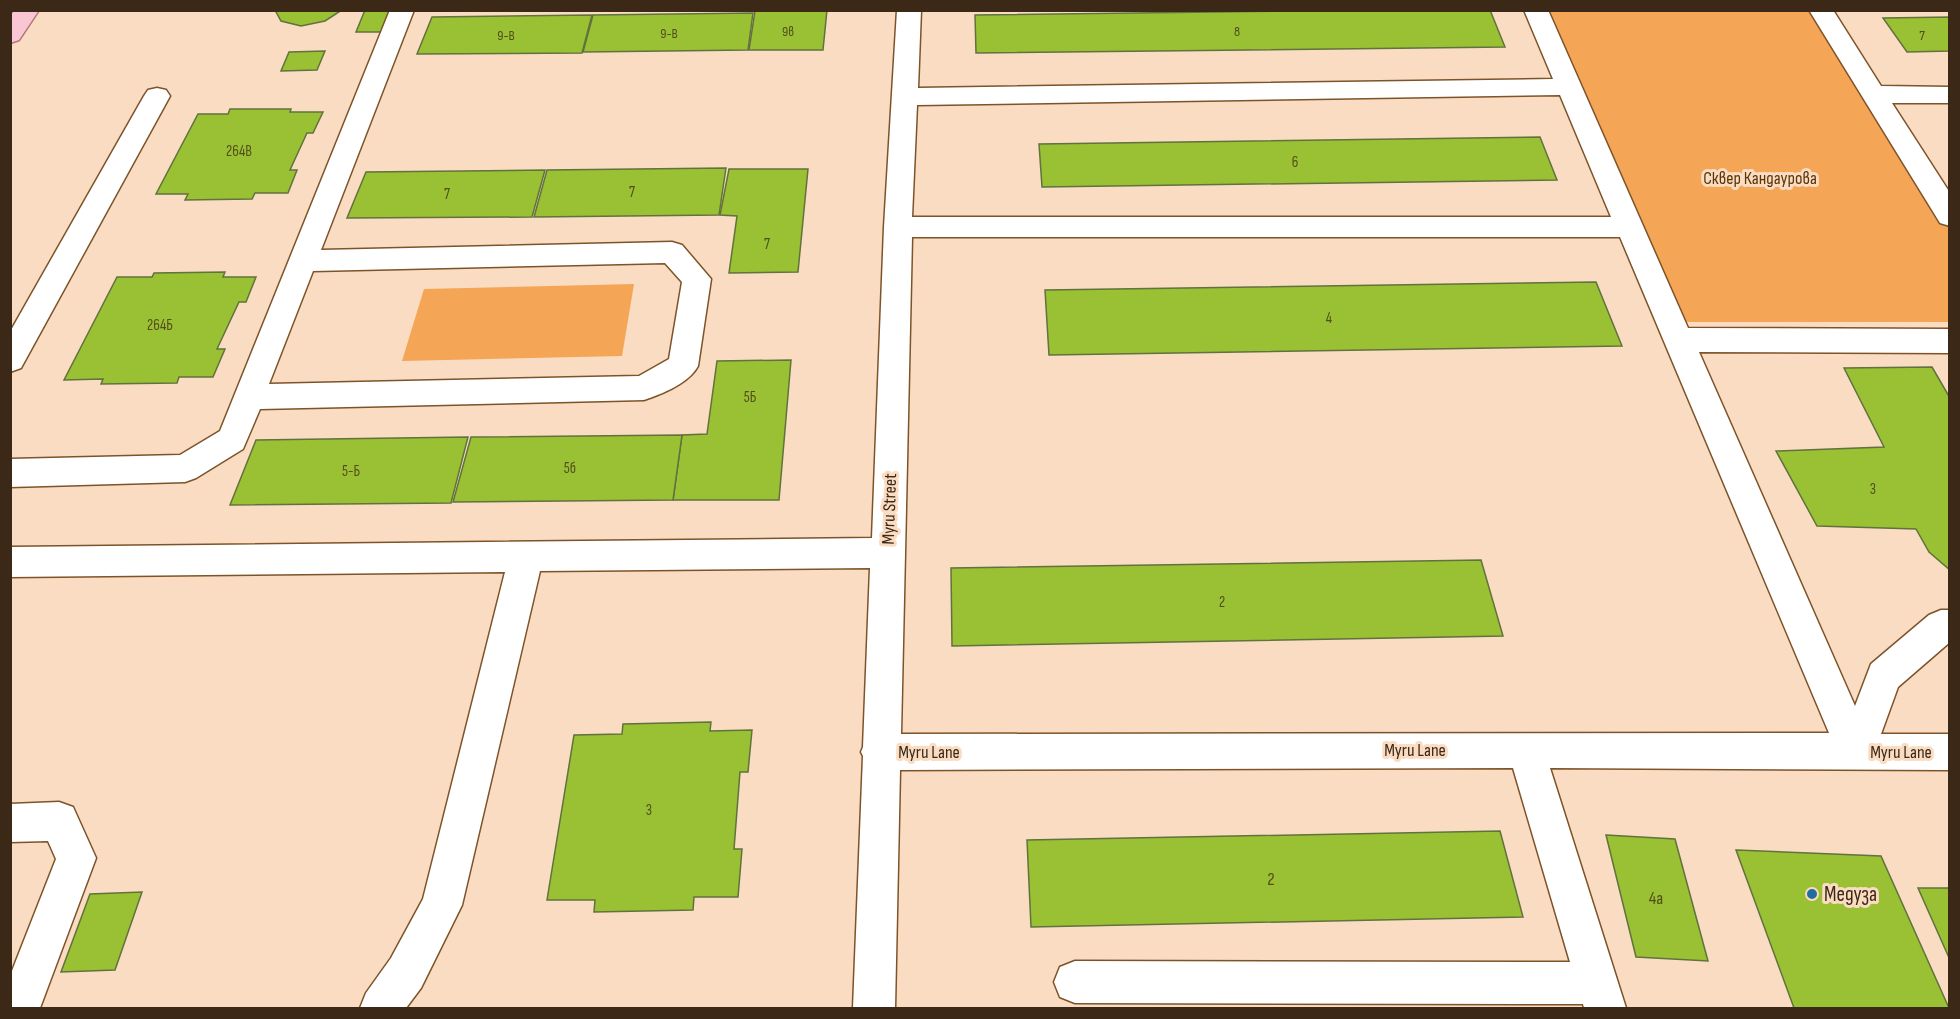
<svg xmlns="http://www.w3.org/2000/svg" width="1960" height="1019" font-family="'Sofia Sans Condensed',sans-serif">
<rect width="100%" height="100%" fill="#fadcc2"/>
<g fill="#f4a555">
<path d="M 1536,11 L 1821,11 L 1949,216 L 1949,322 L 1670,322 Z"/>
<path d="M 634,284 L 622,356 L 402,361 L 424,289 Z"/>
</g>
<g fill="#9ac034" stroke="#61723d" stroke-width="1.5">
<path d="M 275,10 L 342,10 L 325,21 L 301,26 L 281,21 Z"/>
<path d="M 365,10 L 392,10 L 384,32 L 356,32 Z"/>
<path d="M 827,10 L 823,50 L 749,50 L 755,11 Z"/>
<path d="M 1372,10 L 1490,10 L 1505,47 L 976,53 L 975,15 Z"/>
<path d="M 753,13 L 748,50 L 583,52 L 593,15 Z"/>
<path d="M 592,15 L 582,53 L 417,54 L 432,17 Z"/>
<path d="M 1950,17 L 1950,51 L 1907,52 L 1883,18 Z"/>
<path d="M 325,51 L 317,70 L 281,71 L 289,52 Z"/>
<path d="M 230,109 L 291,109 L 290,112 L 323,112 L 313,133 L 307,133 L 290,170 L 297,170 L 288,193 L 255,193 L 252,199 L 185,200 L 188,194 L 156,194 L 198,114 L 228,114 Z"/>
<path d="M 1540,137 L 1557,180 L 1042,187 L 1039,144 Z"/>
<path d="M 726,168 L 719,215 L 534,217 L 547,170 Z"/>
<path d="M 729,169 L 808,169 L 798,272 L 729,273 L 737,216 L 720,215 Z"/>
<path d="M 545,170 L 532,217 L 347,218 L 366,172 Z"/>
<path d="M 225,272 L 223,277 L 256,277 L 246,302 L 239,302 L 217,349 L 225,349 L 213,377 L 179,377 L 177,383 L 101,384 L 103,379 L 64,380 L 117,277 L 152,277 L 154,273 Z"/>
<path d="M 1596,282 L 1622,346 L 1049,355 L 1045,290 Z"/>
<path d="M 791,360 L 779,500 L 673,500 L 682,435 L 707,434 L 717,361 Z"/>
<path d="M 1932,367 L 1950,398 L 1950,570 L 1929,552 L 1916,529 L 1817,526 L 1776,451 L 1884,447 L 1844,368 Z"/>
<path d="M 682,435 L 673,500 L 453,502 L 471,437 Z"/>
<path d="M 468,437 L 451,503 L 230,505 L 256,440 Z"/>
<path d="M 1481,560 L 1503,636 L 952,646 L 951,568 Z"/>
<path d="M 711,722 L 710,731 L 752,730 L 748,772 L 740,772 L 734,849 L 742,849 L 738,897 L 694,897 L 693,910 L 594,912 L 595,900 L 547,900 L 574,735 L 622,734 L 623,724 Z"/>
<path d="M 1500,831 L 1523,917 L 1031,927 L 1027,840 Z"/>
<path d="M 1606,835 L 1675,839 L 1708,961 L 1636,957 Z"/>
<path d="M 1736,850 L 1881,856 L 1949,1008 L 1794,1008 Z"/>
<path d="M 1918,888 L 1950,888 L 1950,960 Z"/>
<path d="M 142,892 L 115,970 L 61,972 L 90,894 Z"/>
</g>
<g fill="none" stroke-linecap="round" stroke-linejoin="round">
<g stroke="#7d5329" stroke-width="3">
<g id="minor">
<path d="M 390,10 L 414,10 L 321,250 L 672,242 L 682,245 L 711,279 L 698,366 C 689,383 662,394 644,400 L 260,409 L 243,449 L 196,478 L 185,482 L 10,487 L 10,459 L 180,455 L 220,431 ZM 665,263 L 682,282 L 669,359 L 639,376 L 269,384 L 313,271 Z"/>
<path d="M 897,10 L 921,10 L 918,88 L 1553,79 L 1524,10 L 1548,10 L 1688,328 L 1950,329 L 1950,353 L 1699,352 L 1855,706 L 1871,664 L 1929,615 L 1941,610 L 1950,610 L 1950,642 L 1898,687 L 1881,734 L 1950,734 L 1950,770 L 1550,768 L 1626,1008 L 1584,1008 L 1583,1004 L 1075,1003 L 1060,997 L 1054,982 L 1060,967 L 1075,961 L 1570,962 L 1513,768 L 900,770 L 895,1008 L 853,1008 L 863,756 L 861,752 L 863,747 L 870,568 L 540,571 L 462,905 L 421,988 L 406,1008 L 360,1008 L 366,993 L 391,958 L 423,899 L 505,572 L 10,577 L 10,547 L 872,538 L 884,227 ZM 1560,95 L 1611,217 L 912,217 L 917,105 ZM 912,237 L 1620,237 L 1829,733 L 901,734 Z"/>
<path d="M 1809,10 L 1833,10 L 1881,86 L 1950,87 L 1950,103 L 1892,103 L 1950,193 L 1950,226 L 1940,223 Z"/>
<path d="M 157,88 L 166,90 L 170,96 L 21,368 L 10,372 L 10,332 L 144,96 L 148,90 Z"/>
<path d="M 59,802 L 73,807 L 96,858 L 40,1008 L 10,1008 L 10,976 L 56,859 L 48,841 L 10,842 L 10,804 Z"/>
</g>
</g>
<g stroke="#b6767e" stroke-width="3">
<path id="major" d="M 15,10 L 39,10 L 19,40 L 10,43 L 10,16 Z"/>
</g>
<use href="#minor" fill="#fff" fill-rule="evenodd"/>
<use href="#major" fill="#fbc6d3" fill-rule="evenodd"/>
</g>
<circle fill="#226c9f" stroke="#fadcc2" stroke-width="2" cx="1812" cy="894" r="6"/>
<g text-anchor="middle" stroke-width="6" stroke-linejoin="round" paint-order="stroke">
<g font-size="14" fill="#534e1e">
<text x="788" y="36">9в</text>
<text x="1237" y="36">8</text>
<text x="669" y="38">9-В</text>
<text x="506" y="40">9-В</text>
<text x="1922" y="40">7</text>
</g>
<g font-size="15" fill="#534e1e">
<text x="239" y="156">264В</text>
<text x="1295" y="167">6</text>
<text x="632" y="197">7</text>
<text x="447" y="199">7</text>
<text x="767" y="249">7</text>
<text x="1329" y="323">4</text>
<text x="160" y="330">264Б</text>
<text x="750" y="402">5Б</text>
<text x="570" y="473">5б</text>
<text x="351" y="476">5-Б</text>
<text x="1873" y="494">3</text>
<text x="1222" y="607">2</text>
<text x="649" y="815">3</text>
</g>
<g font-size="18" fill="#5c3507" stroke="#fadcc2">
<text x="1760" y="184">Сквер Кандаурова</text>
</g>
<g font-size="18" fill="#3b2817" stroke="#fadcc2">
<text transform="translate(889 509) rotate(-88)" y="6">Myru Street</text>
<text x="1415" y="756">Myru Lane</text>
<text x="929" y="758">Myru Lane</text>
<text x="1901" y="758">Myru Lane</text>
</g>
<g font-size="18" fill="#534e1e">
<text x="1271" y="885">2</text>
<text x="1656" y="904">4а</text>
</g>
<g font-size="21" fill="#3b2817" stroke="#fadcc2" text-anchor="start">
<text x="1824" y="901">Медуза</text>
</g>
</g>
<rect width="1960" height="1019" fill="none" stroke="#3b2817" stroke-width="24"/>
</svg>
